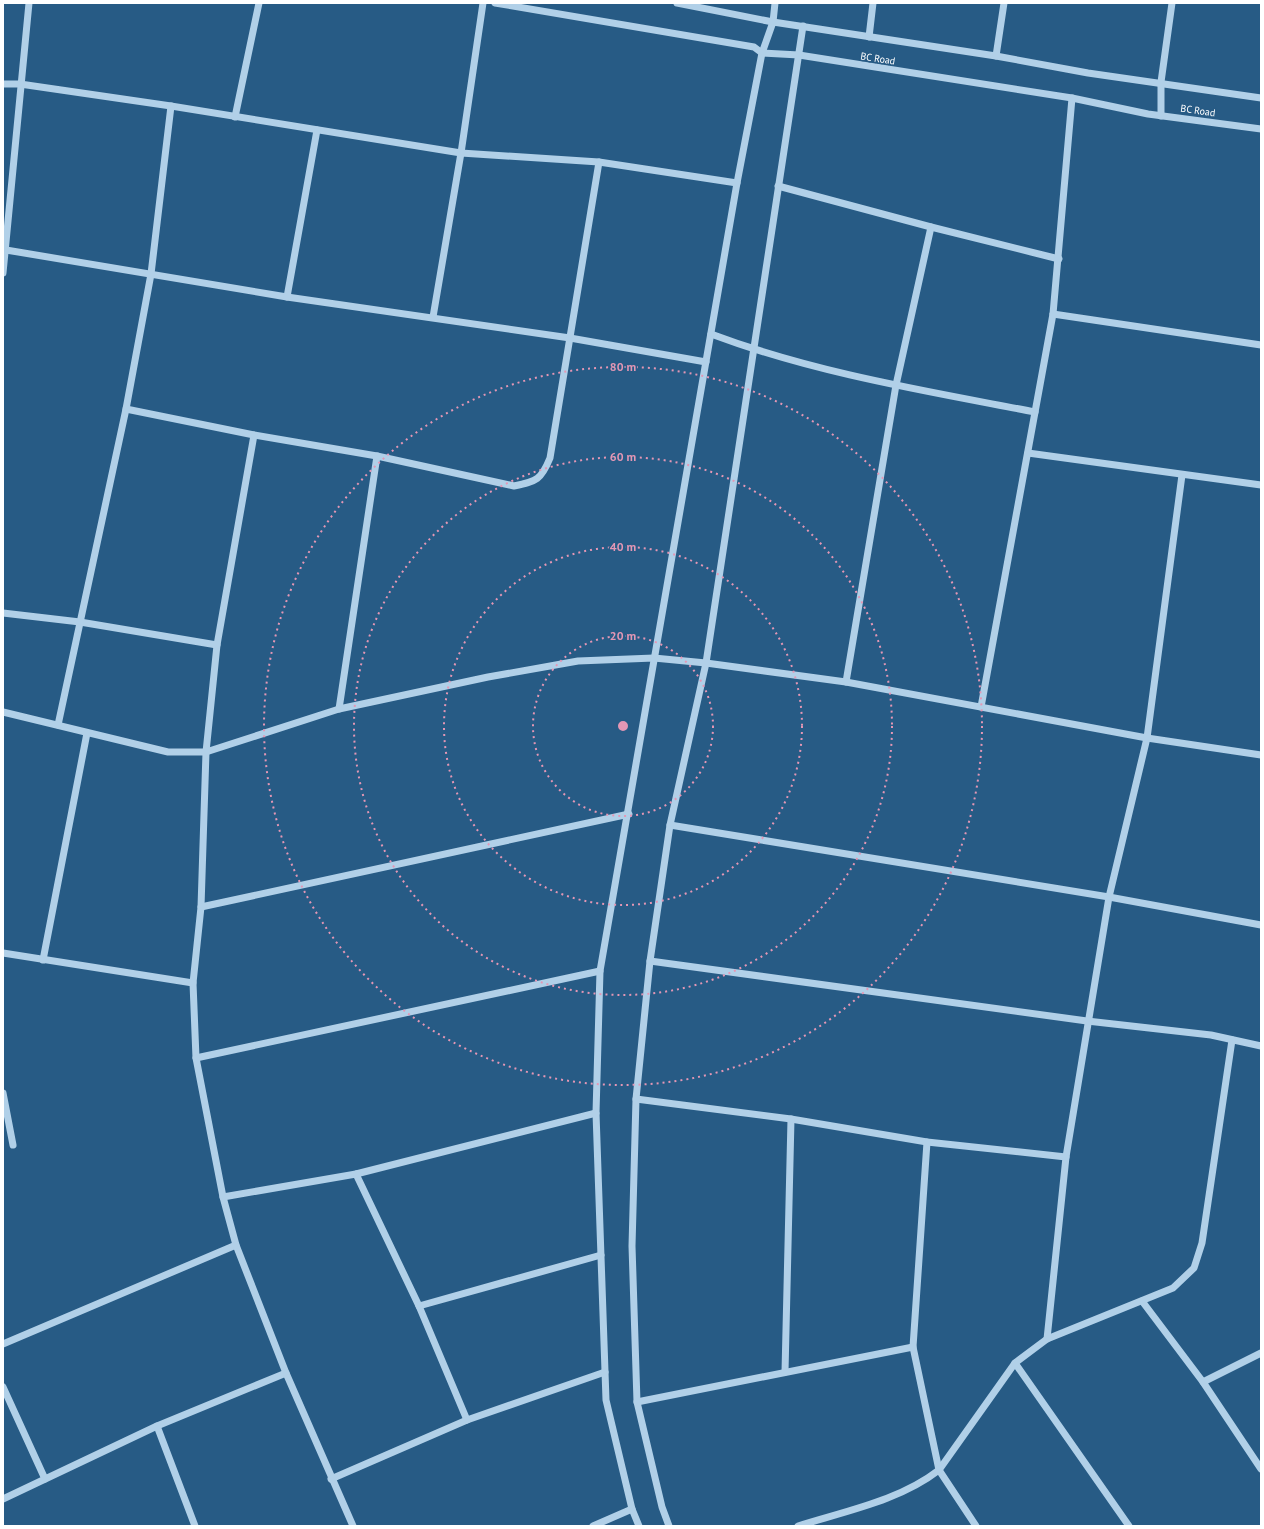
<svg xmlns="http://www.w3.org/2000/svg" width="1264" height="1529" font-family="'PT Sans',sans-serif">
<rect width="100%" height="100%" fill="#275b85"/>
<g fill="none" stroke-linecap="round" stroke-linejoin="round">
<g stroke="#b1d0e8" stroke-width="7">
<path d="M 495,3 L 754,47 L 762,53 L 799,55 L 1072,98 L 1148,114 L 1261,129"/>
<path d="M 677,3 L 773,22 L 996,56 L 1088,73 L 1261,98"/>
<path d="M 869,37 L 873,3"/>
<path d="M 996,56 L 1004,3"/>
<path d="M 3,84 L 20,84 L 171,106 L 461,153 L 599,162 L 737,183"/>
<path d="M 1161,116 L 1161,82 L 1172,3"/>
<path d="M 235,117 L 259,3"/>
<path d="M 778,186 L 931,227 L 1059,259"/>
<path d="M 6,250 L 287,297 L 570,338 L 706,362"/>
<path d="M 3,273 L 29,3"/>
<path d="M 287,297 L 317,130"/>
<path d="M 1053,314 L 1261,345"/>
<path d="M 433,317 L 461,153 L 483,3"/>
<path d="M 711,334 C 815,373 926,391 1035,412"/>
<path d="M 126,409 L 254,435 L 377,456 L 514,486 C 537,481 541,480 550,458 L 599,162"/>
<path d="M 254,435 L 217,645 L 206,752 L 201,907 L 193,983 L 196,1058 L 223,1197 L 236,1245 L 286,1373 L 353,1526"/>
<path d="M 1028,453 L 1261,485"/>
<path d="M 3,613 L 80,622 L 217,645"/>
<path d="M 846,682 L 896,385 L 931,227"/>
<path d="M 981,707 L 1053,314 L 1072,98"/>
<path d="M 339,709 L 377,456"/>
<path d="M 3,712 L 168,752 L 206,752 L 339,709 L 488,677 L 578,661 L 654,658 L 706,663 L 846,682 L 1147,738 L 1261,755"/>
<path d="M 58,725 L 126,409 L 151,274 L 171,106"/>
<path d="M 670,825 L 1109,897 L 1261,925"/>
<path d="M 201,907 L 629,814"/>
<path d="M 3,953 L 193,983"/>
<path d="M 43,960 L 87,733"/>
<path d="M 650,961 L 1087,1021 L 1211,1035 L 1261,1046"/>
<path d="M 196,1058 L 600,971"/>
<path d="M 3,1093 L 13,1145"/>
<path d="M 636,1099 L 791,1119 L 927,1142 L 1066,1157"/>
<path d="M 927,1142 L 913,1347 L 939,1470 L 976,1526"/>
<path d="M 356,1174 L 419,1306 L 467,1420"/>
<path d="M 223,1197 L 356,1174 L 596,1113"/>
<path d="M 1142,1301 L 1203,1382 L 1261,1469"/>
<path d="M 419,1306 L 601,1255"/>
<path d="M 1047,1339 L 1066,1157 L 1109,897 L 1147,738 L 1182,475"/>
<path d="M 3,1344 L 236,1245"/>
<path d="M 1015,1363 L 1129,1526"/>
<path d="M 785,1372 L 791,1119"/>
<path d="M 1203,1382 L 1261,1353"/>
<path d="M 3,1387 L 45,1479"/>
<path d="M 637,1402 L 913,1347"/>
<path d="M 157,1426 L 195,1526"/>
<path d="M 331,1479 L 467,1420 L 605,1372"/>
<path d="M 3,1499 L 157,1426 L 286,1373"/>
<path d="M 593,1526 L 632,1509"/>
<path d="M 639,1526 L 632,1509 L 606,1400 L 596,1113 L 600,971 L 737,183 L 762,53 L 773,22 L 775,3"/>
<path d="M 669,1526 L 662,1507 L 637,1402 L 632,1246 L 636,1099 L 650,961 L 670,825 L 706,663 L 803,26"/>
<path d="M 798,1526 C 845,1511 899,1501 939,1470 L 1015,1363 L 1047,1339 L 1173,1288 L 1194,1268 L 1202,1243 L 1232,1040"/>
</g>
</g>
<g fill="none" stroke="#e497b5" stroke-width="2" stroke-dasharray="2 4">
<circle cx="623" cy="726" r="90"/>
<circle cx="623" cy="726" r="179"/>
<circle cx="623" cy="726" r="269"/>
<circle cx="623" cy="726" r="359"/>
</g>
<g text-anchor="middle" stroke-width="3" stroke-linejoin="round" paint-order="stroke">
<g font-size="10" fill="#fff" stroke="#275b85">
<text transform="translate(878 58) rotate(9)" y="4">BC Road</text>
<text transform="translate(1198 110) rotate(8)" y="4">BC Road</text>
</g>
</g>
<circle cx="623" cy="726" r="6" fill="#e497b5" stroke="#275b85" stroke-width="2"/>
<g font-size="12" text-anchor="middle" font-weight="bold" fill="#e497b5" stroke="#275b85" stroke-width="3" stroke-linejoin="round" paint-order="stroke">
<text x="623" y="371">80 m</text>
<text x="623" y="461">60 m</text>
<text x="623" y="551">40 m</text>
<text x="623" y="640">20 m</text>
</g>
<rect width="1264" height="1529" fill="none" stroke="#ffffff" stroke-width="8"/>
</svg>
